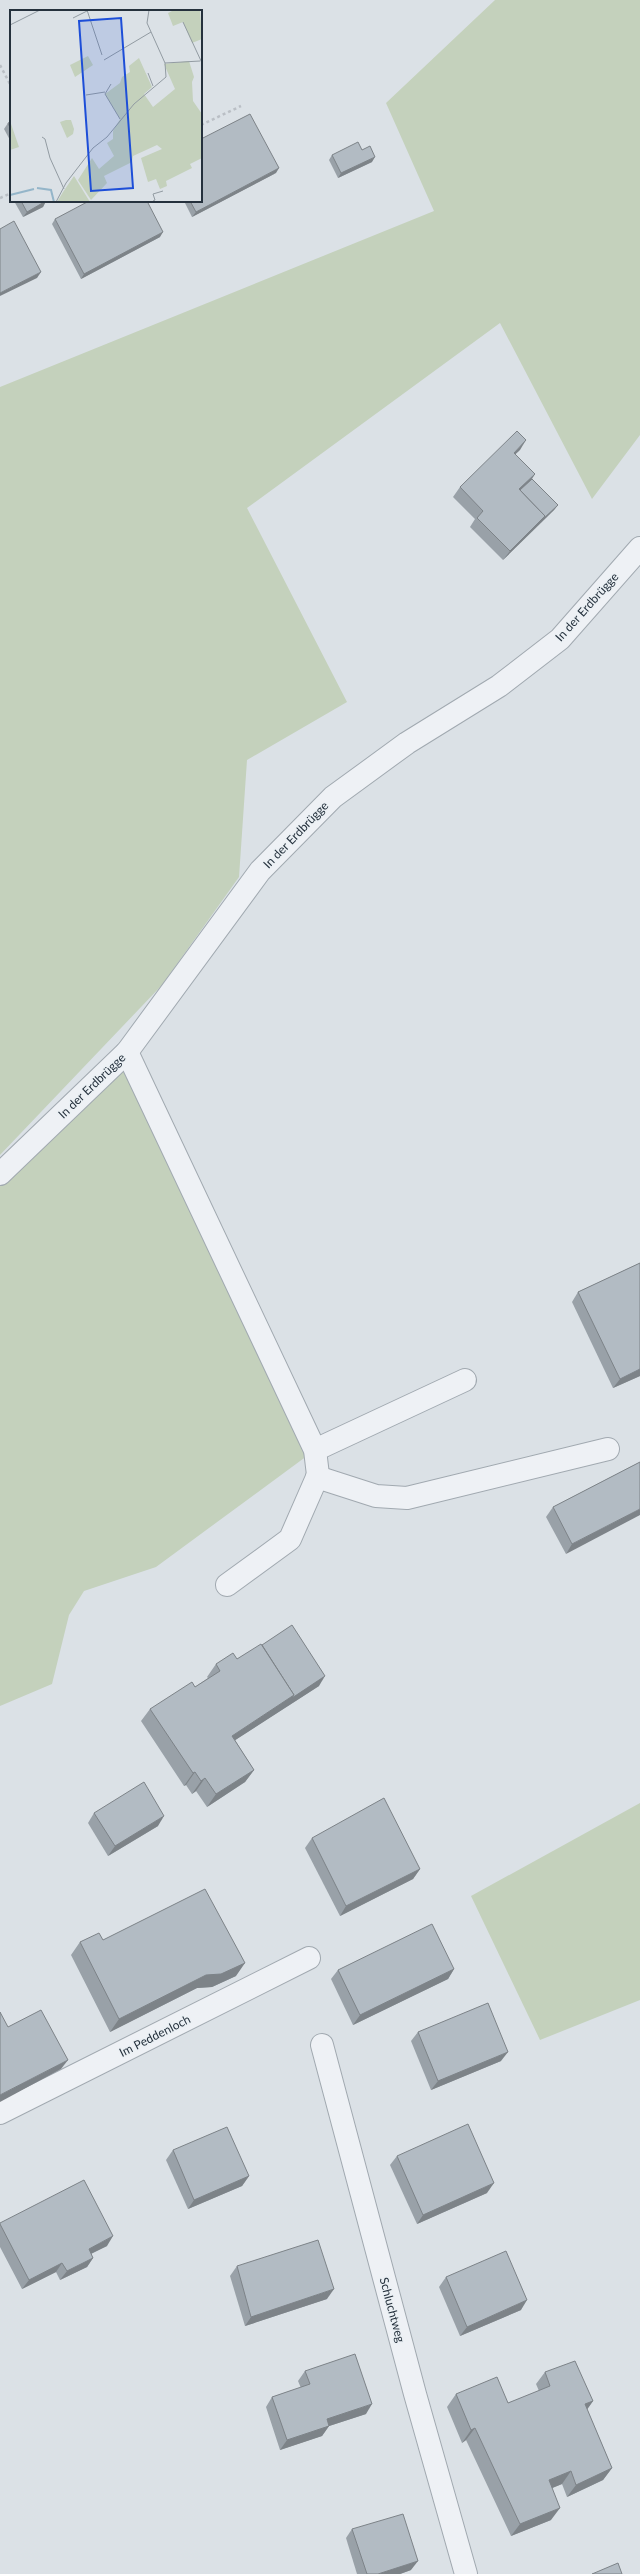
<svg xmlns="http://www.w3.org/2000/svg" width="640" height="2574" font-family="Lato,sans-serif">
<rect width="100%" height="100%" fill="#dbe1e6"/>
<g fill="#c4d1bc">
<path d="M 495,0 L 640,0 L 640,435 L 592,499 L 500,323 L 247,508 L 347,702 L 247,760 L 239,877 L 162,985 L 0,1155 L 0,387 L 434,211 L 386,103 Z"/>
<path d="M 127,1052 L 315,1450 L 156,1567 L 84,1591 L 69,1615 L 52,1684 L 0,1706 L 0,1174 Z"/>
<path d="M 640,1803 L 640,2000 L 540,2040 L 471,1896 Z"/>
</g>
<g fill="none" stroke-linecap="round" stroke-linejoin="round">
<g stroke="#a1a9b0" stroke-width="24">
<g id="minor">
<path d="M 127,1052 L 315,1450 L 318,1475 L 290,1539 L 227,1585"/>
<path d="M 0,1174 L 127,1052 L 260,871 L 333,797 L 407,743 L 499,686 L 560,639 L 640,548"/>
<path d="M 315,1450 L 465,1380"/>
<path d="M 317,1477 L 376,1496 L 407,1498 L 608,1449"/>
<path d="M 322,2045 L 415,2394 L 466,2574"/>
<path d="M 0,2113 L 309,1958"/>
</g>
</g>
<g stroke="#babfc5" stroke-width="2.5" stroke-dasharray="3 3" stroke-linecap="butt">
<path d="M 0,65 L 11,86"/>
<path d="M 201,125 L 241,106"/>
<path d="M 0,198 L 11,193"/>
</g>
<use href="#minor" stroke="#eef1f5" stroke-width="22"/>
</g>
<g fill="#99a1a8">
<path d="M 11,122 L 11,142 L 4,129 L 8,123 Z"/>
<path d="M 362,150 L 372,162 L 338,178 L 329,160 L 332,155 Z"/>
<path d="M 276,173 L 192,217 L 184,201 L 201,201 Z"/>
<path d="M 14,201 L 46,201 L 43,207 L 23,217 Z"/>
<path d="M 55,219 L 160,237 L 81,279 L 52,224 Z"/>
<path d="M 520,450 L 515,454 L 535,474 L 532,479 L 558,505 L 554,510 L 503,560 L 470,527 L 475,519 L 453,497 L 460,487 Z"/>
<path d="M 640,1263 L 640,1376 L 613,1388 L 572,1302 L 578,1292 Z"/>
<path d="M 640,1462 L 566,1554 L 546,1517 L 553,1507 Z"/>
<path d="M 262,1645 L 319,1686 L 235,1740 L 254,1770 L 245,1782 L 207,1807 L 196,1791 L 192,1794 L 186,1785 L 184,1786 L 141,1721 L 150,1709 L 195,1687 L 208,1678 L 207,1677 L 216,1664 L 237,1659 Z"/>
<path d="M 94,1813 L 158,1826 L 108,1856 L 88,1823 Z"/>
<path d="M 312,1838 L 420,1869 L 413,1879 L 340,1916 L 305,1848 Z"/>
<path d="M 103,1940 L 236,1976 L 212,1987 L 197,1988 L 110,2032 L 71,1955 L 80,1942 Z"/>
<path d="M 454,1969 L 448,1979 L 353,2025 L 331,1979 L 338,1970 Z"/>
<path d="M 418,2032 L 501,2061 L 431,2090 L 411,2041 Z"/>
<path d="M 173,2150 L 249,2176 L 242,2186 L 188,2209 L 166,2160 Z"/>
<path d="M 397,2156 L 487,2193 L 417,2224 L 390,2165 Z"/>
<path d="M 0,2224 L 107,2246 L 91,2254 L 93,2258 L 87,2267 L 60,2280 L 56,2272 L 22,2289 L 0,2247 Z"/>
<path d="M 237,2266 L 327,2299 L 245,2326 L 230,2276 Z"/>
<path d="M 446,2277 L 521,2310 L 460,2336 L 439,2287 Z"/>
<path d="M 305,2371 L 366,2414 L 329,2426 L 322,2436 L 280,2450 L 266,2407 L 272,2397 L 301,2388 L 298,2381 Z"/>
<path d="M 545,2372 L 593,2401 L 587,2409 L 612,2468 L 603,2480 L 567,2497 L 562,2484 L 552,2488 L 551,2520 L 511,2536 L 466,2440 L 462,2443 L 447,2407 L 456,2394 L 508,2403 L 539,2391 L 536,2384 Z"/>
<path d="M 352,2529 L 411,2570 L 400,2574 L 357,2574 L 346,2538 Z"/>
</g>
<g fill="#7d8388">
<path d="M 375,157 L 372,162 L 338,178 L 341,173 Z"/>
<path d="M 279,168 L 276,173 L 192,217 L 196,212 Z"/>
<path d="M 46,201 L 43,207 L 23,217 L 27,212 Z"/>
<path d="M 163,232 L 160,237 L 81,279 L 84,274 Z"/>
<path d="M 41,272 L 37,278 L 0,296 L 0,293 Z"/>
<path d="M 526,440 L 520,450 L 507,462 L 514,453 Z"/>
<path d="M 535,474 L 528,484 L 516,493 L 519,489 Z"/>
<path d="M 558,505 L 554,510 L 503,560 L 510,551 L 545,516 Z"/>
<path d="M 640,1369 L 640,1376 L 613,1388 L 620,1379 Z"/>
<path d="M 640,1509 L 640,1515 L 566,1554 L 572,1544 Z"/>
<path d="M 325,1676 L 319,1686 L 223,1748 L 232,1736 L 294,1695 Z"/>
<path d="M 254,1770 L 245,1782 L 207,1807 L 216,1794 Z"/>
<path d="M 195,1772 L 186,1785 L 184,1786 L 193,1773 Z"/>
<path d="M 205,1778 L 196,1791 L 192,1794 L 201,1781 Z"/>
<path d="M 164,1816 L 158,1826 L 108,1856 L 115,1846 Z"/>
<path d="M 420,1869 L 413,1879 L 340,1916 L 346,1906 Z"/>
<path d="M 245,1963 L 236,1976 L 212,1987 L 197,1988 L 110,2032 L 119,2019 L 206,1975 Z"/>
<path d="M 454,1969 L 448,1979 L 353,2025 L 360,2015 Z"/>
<path d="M 508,2052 L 501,2061 L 431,2090 L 438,2081 Z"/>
<path d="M 68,2060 L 61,2069 L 0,2102 L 0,2095 Z"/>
<path d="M 249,2176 L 242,2186 L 188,2209 L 194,2200 Z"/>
<path d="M 494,2183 L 487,2193 L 417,2224 L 423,2215 Z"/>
<path d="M 113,2236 L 107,2246 L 82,2258 L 89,2249 Z"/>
<path d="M 93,2258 L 87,2267 L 60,2280 L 67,2271 Z"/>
<path d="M 62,2263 L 56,2272 L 22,2289 L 29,2280 Z"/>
<path d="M 334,2289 L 327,2299 L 245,2326 L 251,2317 Z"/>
<path d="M 527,2300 L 521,2310 L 460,2336 L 467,2327 Z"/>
<path d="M 593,2401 L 584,2414 L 585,2404 Z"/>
<path d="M 372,2404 L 366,2414 L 320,2429 L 327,2419 Z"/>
<path d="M 329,2426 L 322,2436 L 280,2450 L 287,2440 Z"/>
<path d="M 475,2428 L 466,2440 L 462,2443 L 471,2430 Z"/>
<path d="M 612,2468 L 603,2480 L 567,2497 L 576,2485 Z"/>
<path d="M 571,2471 L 562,2484 L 540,2493 L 549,2480 Z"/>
<path d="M 560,2508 L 551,2520 L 511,2536 L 520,2524 Z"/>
<path d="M 418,2561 L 411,2570 L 400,2574 L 378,2574 Z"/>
</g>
<g fill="#b2bbc3" stroke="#7d8388">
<path d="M 250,114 L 279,168 L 196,212 L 190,201 L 201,201 L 201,139 Z"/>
<path d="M 11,122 L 11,130 L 8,123 Z"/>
<path d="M 358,142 L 362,150 L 370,146 L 375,157 L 341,173 L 332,155 Z"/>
<path d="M 21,201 L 46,201 L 27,212 Z"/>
<path d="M 89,201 L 147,201 L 163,232 L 84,274 L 55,219 Z"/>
<path d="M 14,221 L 41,272 L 0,293 L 0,229 Z"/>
<path d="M 517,431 L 526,440 L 514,453 L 535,474 L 519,489 L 545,516 L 510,551 L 477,518 L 483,511 L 460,487 Z"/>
<path d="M 532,479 L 558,505 L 542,520 L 545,516 L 520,490 Z"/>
<path d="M 640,1263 L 640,1369 L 620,1379 L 578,1292 Z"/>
<path d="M 640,1462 L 640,1509 L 572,1544 L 553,1507 Z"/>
<path d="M 292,1625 L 325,1676 L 292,1698 L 294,1695 L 262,1645 Z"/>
<path d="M 261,1644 L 294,1695 L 232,1736 L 254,1770 L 216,1794 L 205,1778 L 201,1781 L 195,1772 L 193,1773 L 150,1709 L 192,1682 L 195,1687 L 220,1671 L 216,1664 L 233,1653 L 237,1659 Z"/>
<path d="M 144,1782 L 164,1816 L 115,1846 L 94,1813 Z"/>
<path d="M 384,1798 L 420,1869 L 346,1906 L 312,1838 Z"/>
<path d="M 205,1889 L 245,1963 L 221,1974 L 206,1975 L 119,2019 L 80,1942 L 99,1933 L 103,1940 Z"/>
<path d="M 432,1924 L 454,1969 L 360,2015 L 338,1970 Z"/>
<path d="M 488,2003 L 508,2052 L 438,2081 L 418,2032 Z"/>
<path d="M 41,2010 L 68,2060 L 0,2095 L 0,2012 L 8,2027 Z"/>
<path d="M 468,2124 L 494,2183 L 423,2215 L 397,2156 Z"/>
<path d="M 227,2127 L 249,2176 L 194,2200 L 173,2150 Z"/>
<path d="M 84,2180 L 113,2236 L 89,2249 L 93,2258 L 67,2271 L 62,2263 L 29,2280 L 0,2224 L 0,2223 Z"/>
<path d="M 318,2240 L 334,2289 L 251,2317 L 237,2266 Z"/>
<path d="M 506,2251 L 527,2300 L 467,2327 L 446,2277 Z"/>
<path d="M 355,2354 L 372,2404 L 327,2419 L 329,2426 L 287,2440 L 272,2397 L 310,2384 L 305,2371 Z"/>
<path d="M 575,2361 L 593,2401 L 585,2404 L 612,2468 L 576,2485 L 571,2471 L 549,2480 L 560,2508 L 520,2524 L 475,2428 L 471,2430 L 456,2394 L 497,2377 L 508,2403 L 550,2386 L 545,2372 Z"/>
<path d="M 403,2514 L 418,2561 L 378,2574 L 367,2574 L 352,2529 Z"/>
<path d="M 618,2563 L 622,2574 L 592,2574 Z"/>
</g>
<g text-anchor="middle" stroke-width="3" stroke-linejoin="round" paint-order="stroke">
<g font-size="12" fill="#25313d" stroke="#ebf0f4">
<text transform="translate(587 607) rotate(-48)" y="4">In der Erdbrügge</text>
<text transform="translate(296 835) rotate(-46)" y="4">In der Erdbrügge</text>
<text transform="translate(92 1086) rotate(-44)" y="4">In der Erdbrügge</text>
<text transform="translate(155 2036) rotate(-27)" y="4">Im Peddenloch</text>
<text transform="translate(392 2310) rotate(75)" y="4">Schluchtweg</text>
</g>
</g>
<g transform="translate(10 10)">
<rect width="192" height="192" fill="#dbe1e6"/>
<path d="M 164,0 L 190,0 L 192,29 L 182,33 L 173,12 L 163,16 L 158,3 ZM 78,46 L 83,55 L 65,67 L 60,55 ZM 129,48 L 142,77 L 134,84 L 143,97 L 165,79 L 154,54 L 179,51 L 184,67 L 182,72 L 183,91 L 192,104 L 192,148 L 180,154 L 182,158 L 156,171 L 157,176 L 150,179 L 146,169 L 138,172 L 131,148 L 152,139 L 147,135 L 123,146 L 122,152 L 94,166 L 97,173 L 81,190 L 68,170 L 82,148 L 89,159 L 104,146 L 97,133 L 103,129 L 103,121 L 110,109 L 95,84 L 110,73 L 112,67 L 120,62 L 119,56 ZM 56,110 L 61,110 L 64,119 L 63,124 L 57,128 L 50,112 ZM 0,111 L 9,137 L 0,140 ZM 64,166 L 80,192 L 47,192 L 53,182 Z" fill="#c4d1bc"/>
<path fill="none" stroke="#94b5c9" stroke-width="2" d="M 27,178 L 41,180 L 44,192M 0,185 L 24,179"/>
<path fill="none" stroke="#929ba2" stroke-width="1" d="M 77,0 L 92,45M 139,0 L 137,13 L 155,53M 63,8 L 77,1M 173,12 L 192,53M 0,15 L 30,0M 94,50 L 141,22M 155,53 L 190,51M 138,63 L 143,76M 101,74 L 95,84 L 110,109M 76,85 L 95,82M 32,127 L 35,129 L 40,148 L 54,179M 143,191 L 145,190 L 143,184 L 153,181M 46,192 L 56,173 L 83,138 L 97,127 L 124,94 L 156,67 L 155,53"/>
<path fill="#1d4ed8" fill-opacity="0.15" stroke="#1d4ed8" stroke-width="2" d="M 111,8 L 123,178 L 81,181 L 69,11 Z"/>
<rect width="192" height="192" fill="none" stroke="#25313d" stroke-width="2"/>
</g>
</svg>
